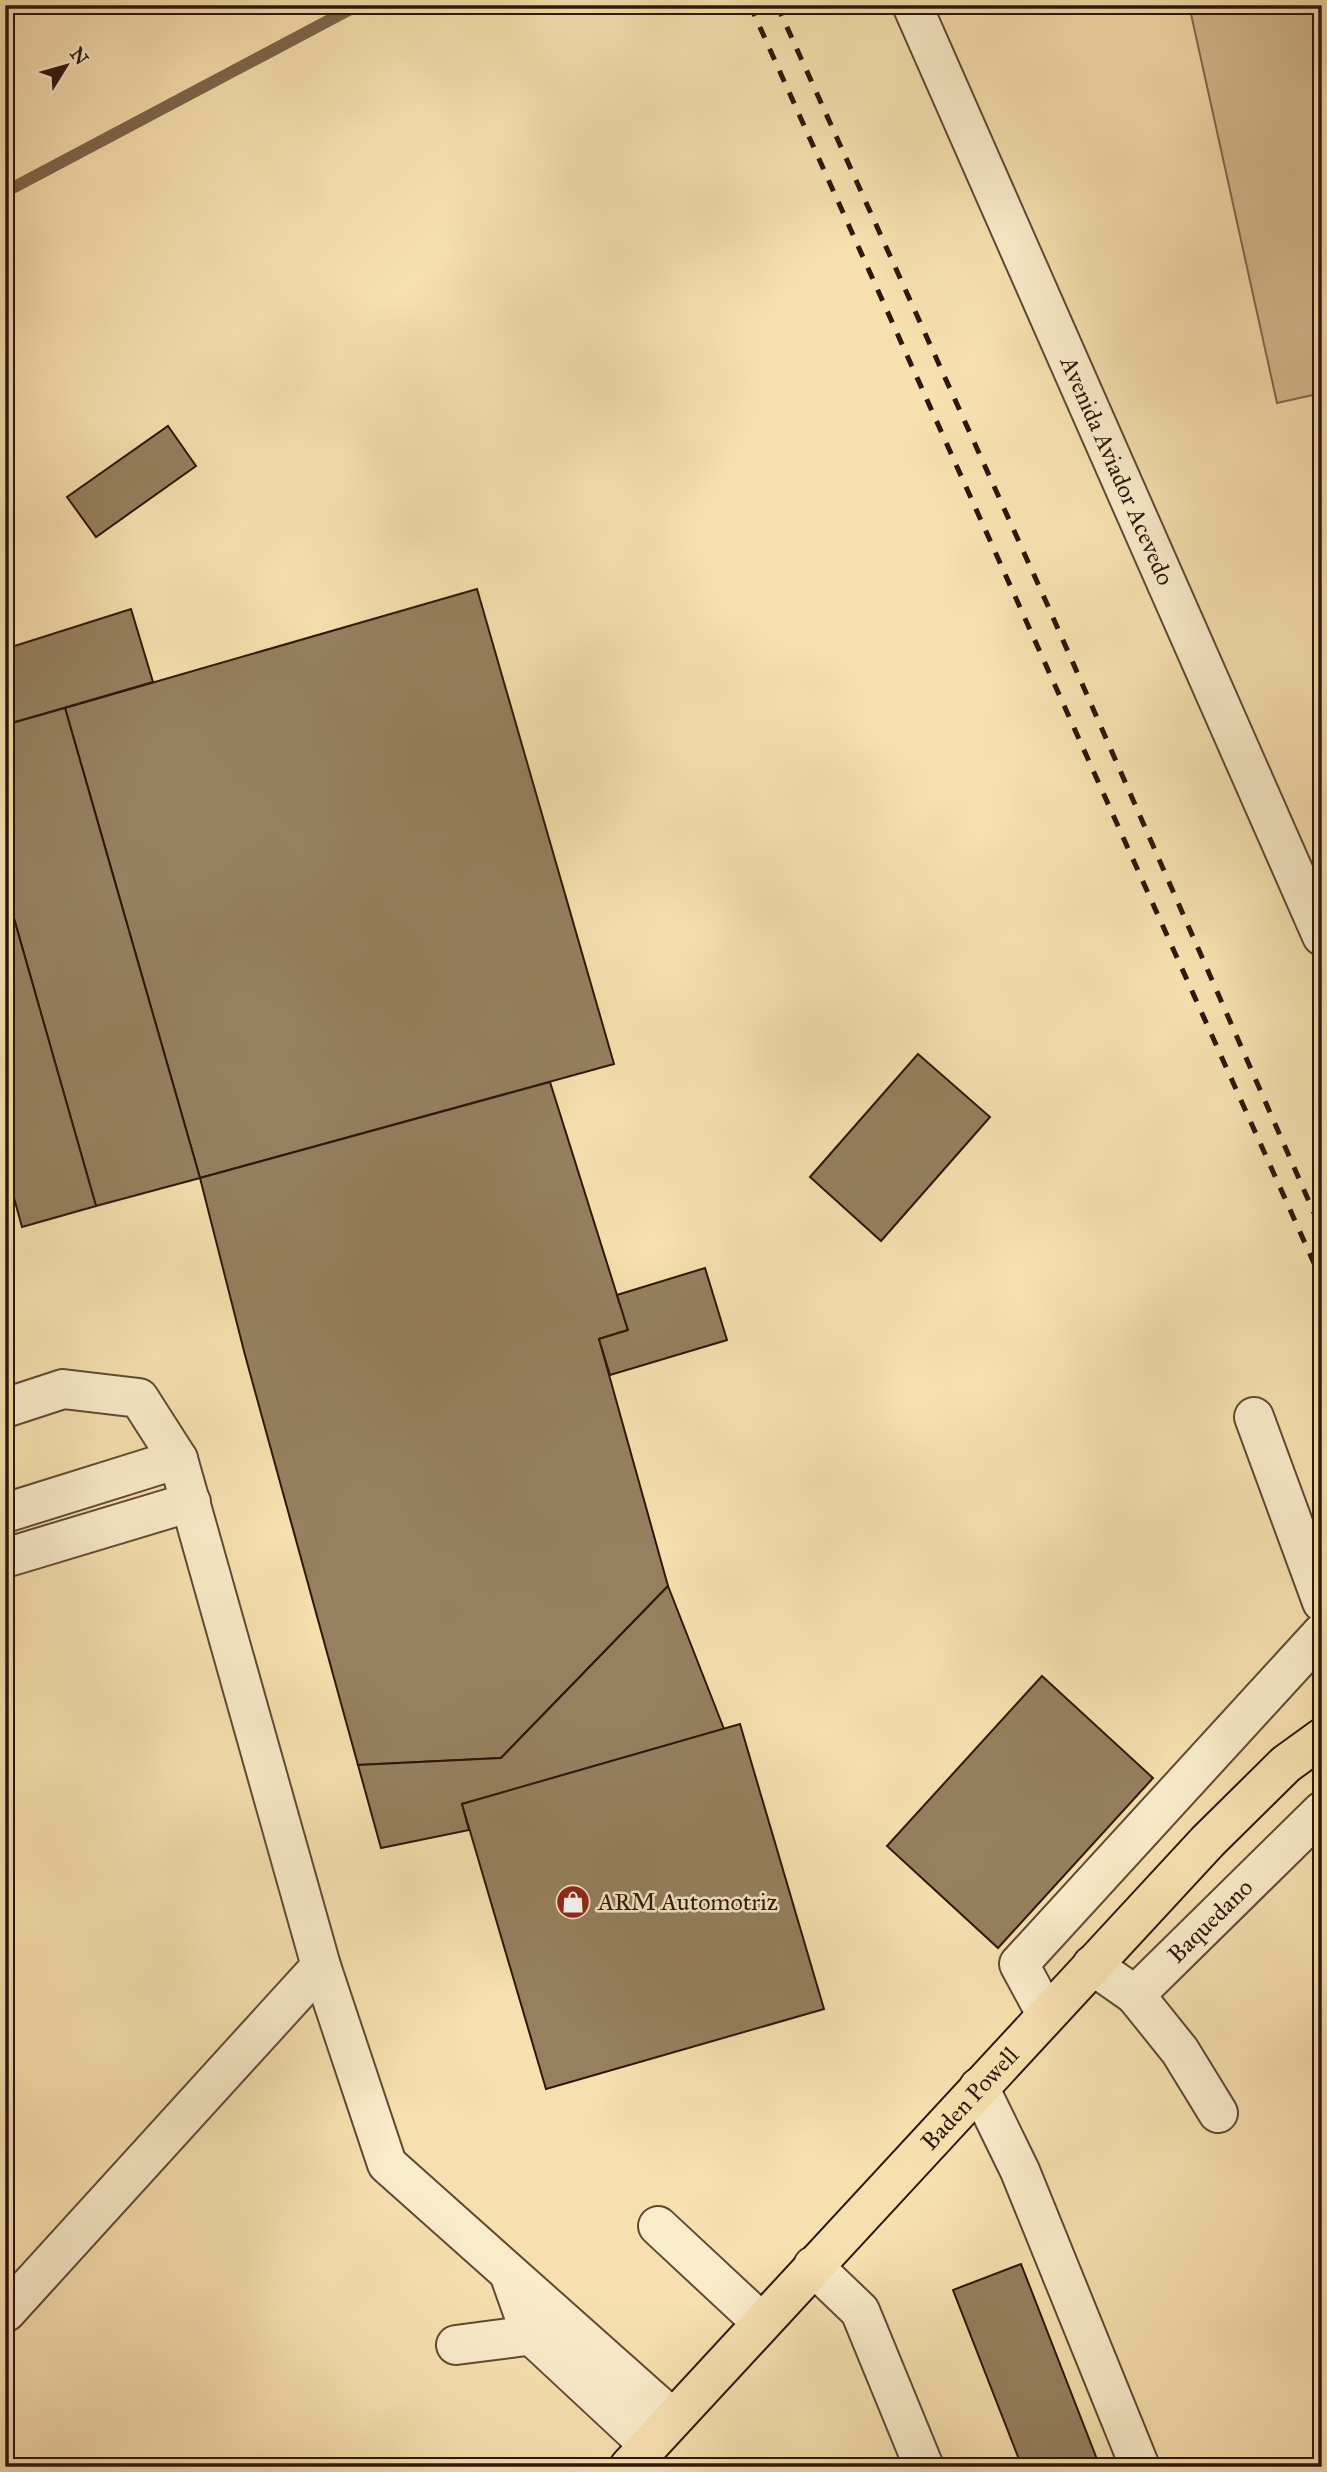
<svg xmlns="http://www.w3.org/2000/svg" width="1327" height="2472" font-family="'IM FELL Great Primer',serif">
<rect width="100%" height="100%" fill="#f7e0ae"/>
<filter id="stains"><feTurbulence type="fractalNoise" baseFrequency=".00286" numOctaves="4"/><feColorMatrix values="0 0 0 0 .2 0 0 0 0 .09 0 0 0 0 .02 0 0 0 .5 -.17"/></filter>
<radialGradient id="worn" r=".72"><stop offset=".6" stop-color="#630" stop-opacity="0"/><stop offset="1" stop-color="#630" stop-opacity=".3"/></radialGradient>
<path fill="#d5be92" stroke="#816a4e" stroke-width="2" d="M 1189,5 L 1322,5 L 1322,393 L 1277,403 Z"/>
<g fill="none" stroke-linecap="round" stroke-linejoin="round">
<path stroke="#7d674b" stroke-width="12" d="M 5,192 L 358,5"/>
</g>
<g fill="#96805f" stroke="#2d170a" stroke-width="2">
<path d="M 168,426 L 196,466 L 96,537 L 67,497 Z"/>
<path d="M 477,589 L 614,1064 L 200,1178 L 65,708 Z"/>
<path d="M 131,609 L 153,682 L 5,725 L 5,649 Z"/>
<path d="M 65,708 L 200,1178 L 96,1206 L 5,887 L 5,725 Z"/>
<path d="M 5,887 L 96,1206 L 22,1227 L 5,1165 Z"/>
<path d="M 918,1054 L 990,1117 L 881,1241 L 810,1177 Z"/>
<path d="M 550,1082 L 628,1330 L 599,1339 L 668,1586 L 501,1758 L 358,1765 L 245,1355 L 200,1178 Z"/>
<path d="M 705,1268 L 727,1340 L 610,1375 L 599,1339 L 628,1330 L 617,1295 Z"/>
<path d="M 668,1586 L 724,1729 L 462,1804 L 469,1830 L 381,1848 L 358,1765 L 501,1758 Z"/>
<path d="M 1042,1676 L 1153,1778 L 998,1948 L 887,1846 Z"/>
<path d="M 740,1724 L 824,2009 L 546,2089 L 462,1804 Z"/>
<path d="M 1021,2264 L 1100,2467 L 1022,2467 L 953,2290 Z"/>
</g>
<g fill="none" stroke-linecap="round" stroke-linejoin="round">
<g stroke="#604933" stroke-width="42">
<g id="minor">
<path id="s1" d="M 912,5 L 1322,936"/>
<path d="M 5,1408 L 63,1389 L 139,1398 L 178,1459 L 321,1966 L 387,2164 L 672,2418"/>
<path d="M 1254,1417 L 1322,1602"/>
<path d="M 5,1513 L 178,1459"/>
<path d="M 5,1558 L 191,1502"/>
<path id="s2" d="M 1092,1965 L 1135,1995 L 1322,1811"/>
<path d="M 1135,1995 L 1180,2051 L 1218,2113"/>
<path d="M 1046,2014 L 1019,1964 L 1322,1633"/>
<path d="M 979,2087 L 1020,2171 L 1140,2467"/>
<path d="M 658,2226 L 761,2322"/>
<path d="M 813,2266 L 860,2311 L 924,2467"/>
<path d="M 510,2276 L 531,2335 L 648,2444"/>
<path d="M 6,2312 L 321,1966"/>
<path d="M 456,2345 L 556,2332"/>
</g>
</g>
<g stroke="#2d170a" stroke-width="42">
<g id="major">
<path id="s3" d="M 629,2467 L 1208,1841 L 1286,1764 L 1322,1738"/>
</g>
</g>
<use href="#minor" stroke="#faebca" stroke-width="38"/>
<use href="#major" stroke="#f7e0ae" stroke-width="38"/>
<g stroke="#2d170a" stroke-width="5" stroke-dasharray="12 12" stroke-linecap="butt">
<path d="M 750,5 L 1322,1281"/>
<path d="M 777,5 L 1048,606 L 1322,1231"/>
</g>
</g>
<defs>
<g id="shop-disc" transform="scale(1.75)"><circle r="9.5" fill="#8f2418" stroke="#faebca"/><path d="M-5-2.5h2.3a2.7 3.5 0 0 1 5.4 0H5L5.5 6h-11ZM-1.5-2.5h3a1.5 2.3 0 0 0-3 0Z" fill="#fff"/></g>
</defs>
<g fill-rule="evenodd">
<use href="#shop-disc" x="573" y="1902"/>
</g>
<g text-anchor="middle" stroke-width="5" stroke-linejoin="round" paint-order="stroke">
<g font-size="24" fill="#2d170a" stroke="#faebca">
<text dy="8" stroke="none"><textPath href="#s1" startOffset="509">Avenida Aviador Acevedo</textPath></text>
<text dy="8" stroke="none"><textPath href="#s2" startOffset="158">Baquedano</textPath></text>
<text dy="8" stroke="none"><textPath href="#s3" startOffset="502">Baden Powell</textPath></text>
</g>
<g font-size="24" fill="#2d170a" stroke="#faebca" text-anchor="start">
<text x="598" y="1910">ARM Automotriz</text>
</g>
</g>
<rect width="1327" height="2472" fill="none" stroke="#f7e0ae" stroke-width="28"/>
<rect x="7" y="7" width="1313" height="2458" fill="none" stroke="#2d170a" stroke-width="3.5"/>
<rect x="14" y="14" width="1299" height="2444" fill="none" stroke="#2d170a" stroke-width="2"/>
<g transform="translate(66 66) rotate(53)" stroke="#faebca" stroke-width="5" paint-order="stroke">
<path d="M0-5L12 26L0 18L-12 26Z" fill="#2d170a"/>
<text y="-10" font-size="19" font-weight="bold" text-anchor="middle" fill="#2d170a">N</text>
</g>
<rect width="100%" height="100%" filter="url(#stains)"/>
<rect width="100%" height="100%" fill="url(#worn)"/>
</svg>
